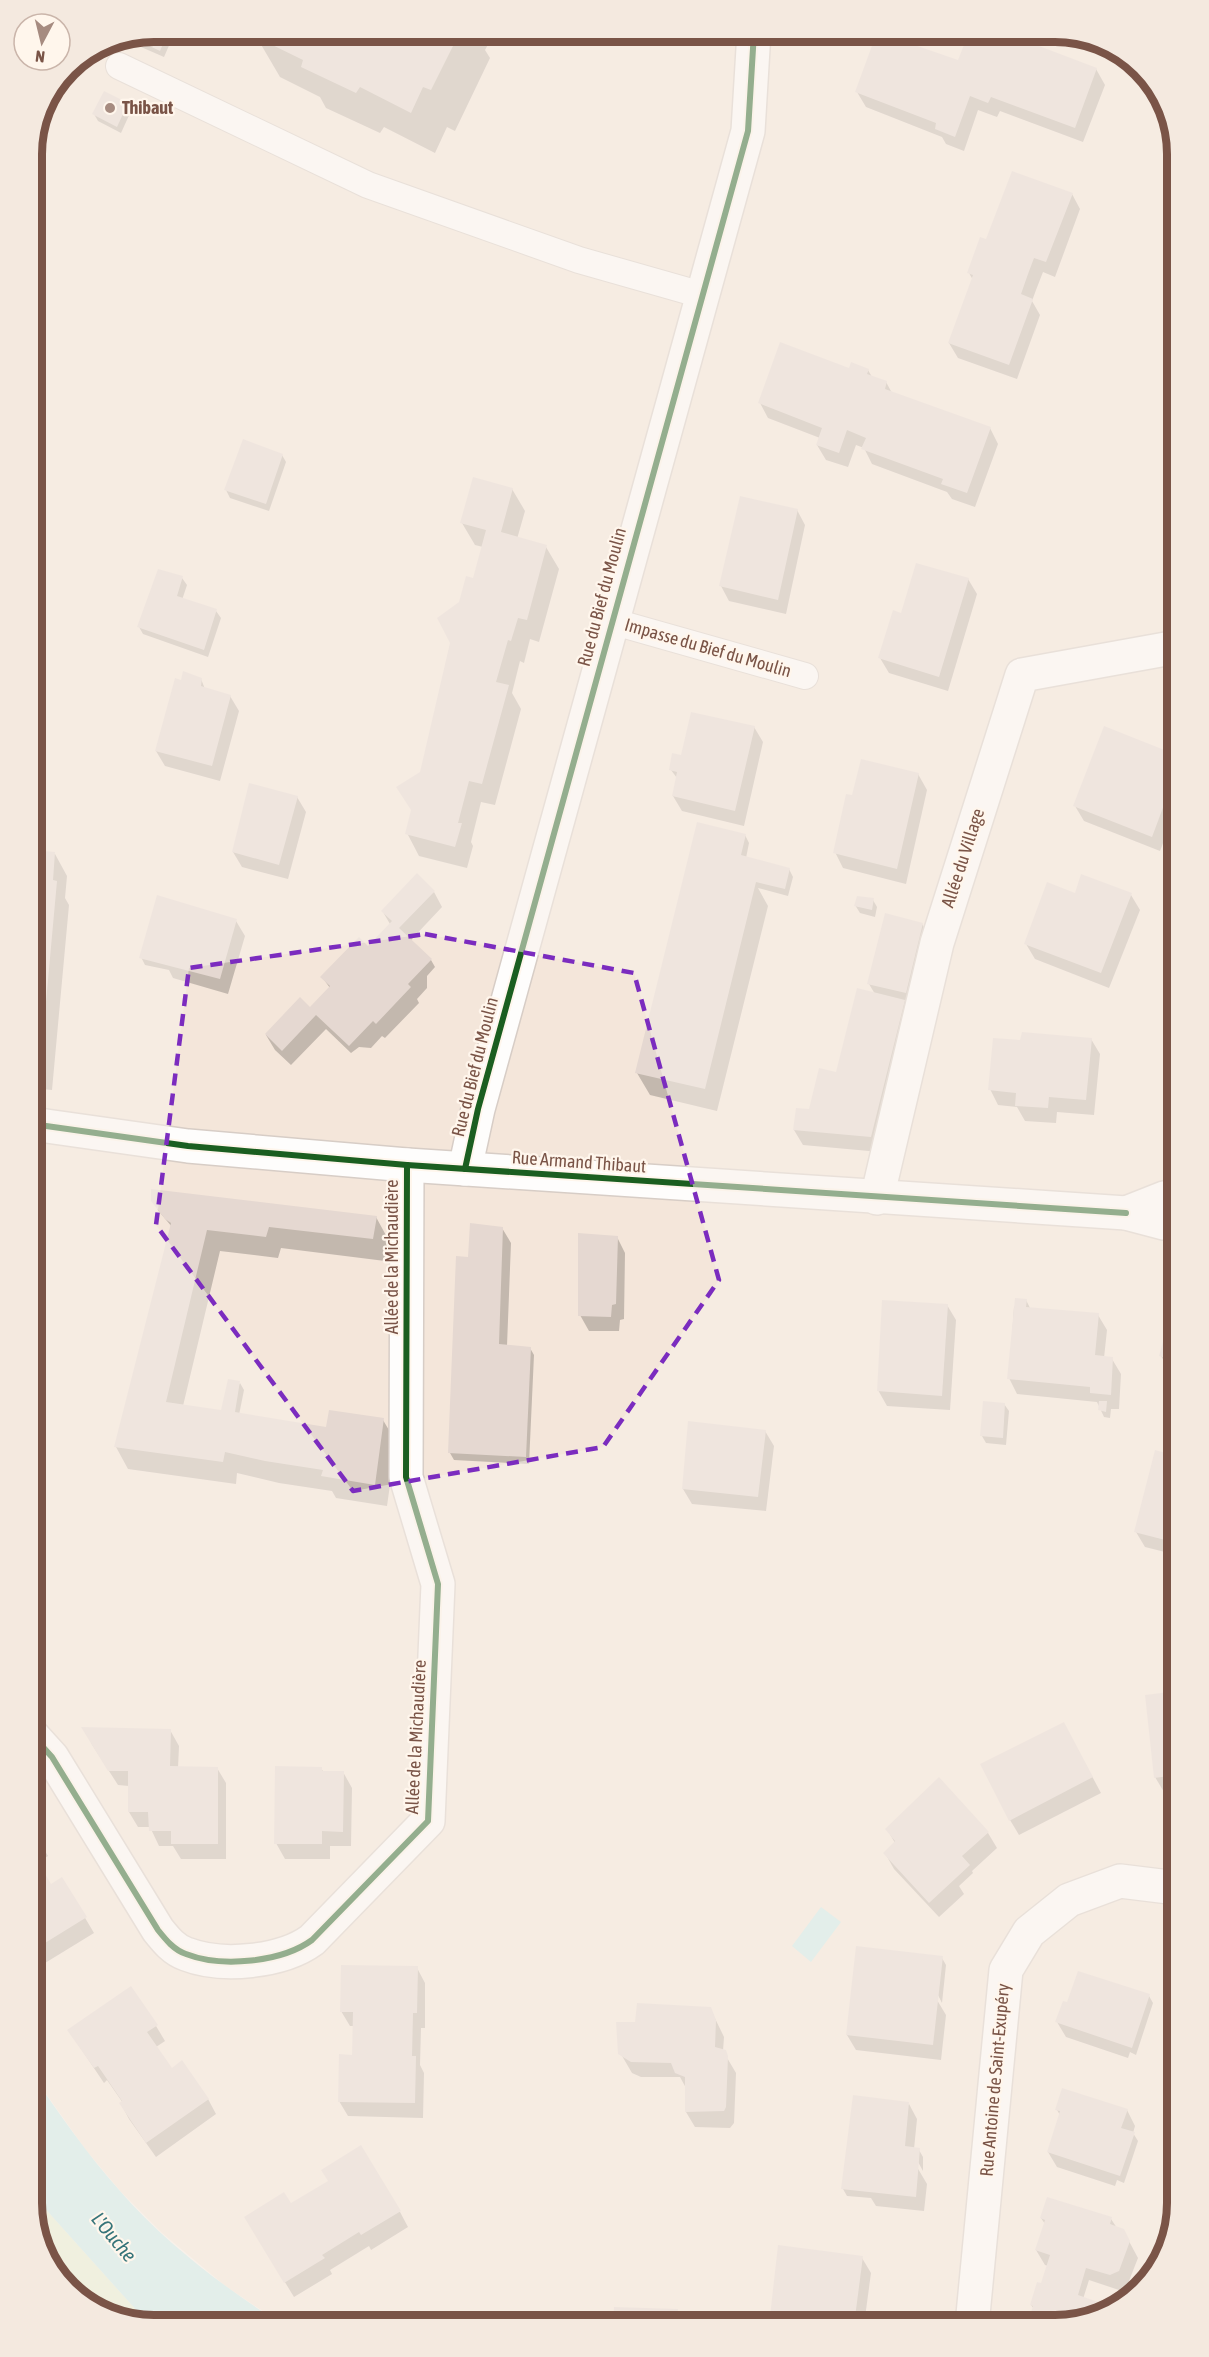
<svg xmlns="http://www.w3.org/2000/svg" width="1209" height="2357" font-family="'Asap Condensed',sans-serif">
<rect width="100%" height="100%" fill="#f8f1ea"/>
<path fill="#f4e6da" d="M 155,32 L 1063,32 L 1123,52 L 1168,107 L 1177,155 L 1177,2203 L 1157,2271 L 1102,2316 L 1054,2325 L 283,2325 L 224,2285 L 161,2232 L 121,2192 L 85,2149 L 32,2074 L 32,147 L 41,107 L 68,67 L 108,41 Z"/>
<path fill="#e6efd3" d="M 32,2194 L 138,2312 L 151,2325 L 86,2305 L 41,2250 Z"/>
<g fill="#caebea">
<path d="M 821,1907 L 841,1922 L 811,1962 L 792,1946 Z"/>
<path d="M 32,2074 C 59,2114 88,2155 120,2191 C 166,2244 225,2288 283,2325 L 151,2325 L 138,2312 L 32,2194 Z"/>
</g>
<g fill="#0003">
<path d="M 154,32 L 173,32 L 174,34 L 164,57 L 141,47 L 137,39 L 139,35 Z"/>
<path d="M 258,32 L 495,32 L 485,50 L 490,58 L 455,131 L 447,127 L 435,153 L 384,127 L 380,133 L 326,108 L 320,97 L 280,77 L 256,36 Z"/>
<path d="M 971,32 L 992,40 L 995,32 L 1014,32 L 1018,40 L 1096,69 L 1105,85 L 1083,142 L 1000,111 L 997,117 L 978,110 L 964,151 L 946,144 L 942,137 L 866,107 L 857,92 L 959,62 Z"/>
<path d="M 127,104 L 131,111 L 121,133 L 98,121 L 94,114 Z"/>
<path d="M 1072,194 L 1080,209 L 1055,277 L 1043,272 L 1036,290 L 1032,301 L 1040,315 L 1017,379 L 958,358 L 949,343 L 973,280 L 969,273 L 987,241 Z"/>
<path d="M 850,370 L 868,370 L 872,377 L 886,382 L 892,393 L 990,428 L 998,444 L 975,507 L 952,499 L 947,492 L 872,464 L 864,448 L 856,445 L 848,467 L 826,460 L 817,445 L 820,438 L 768,418 L 760,403 Z"/>
<path d="M 282,455 L 286,462 L 269,511 L 230,498 L 226,490 Z"/>
<path d="M 512,489 L 525,511 L 517,539 L 546,547 L 559,569 L 539,642 L 530,639 L 524,663 L 520,661 L 512,693 L 521,709 L 495,805 L 481,802 L 471,842 L 473,846 L 467,868 L 419,856 L 407,833 L 460,602 L 474,580 L 483,547 L 475,545 L 462,523 Z"/>
<path d="M 797,510 L 805,525 L 786,614 L 729,601 L 721,586 Z"/>
<path d="M 182,578 L 187,585 L 182,600 L 216,611 L 221,618 L 208,657 L 143,634 L 139,627 Z"/>
<path d="M 968,579 L 977,594 L 948,691 L 889,673 L 880,658 L 902,615 Z"/>
<path d="M 201,679 L 205,689 L 230,696 L 239,711 L 220,781 L 165,766 L 156,751 L 184,683 Z"/>
<path d="M 754,727 L 763,742 L 744,826 L 682,811 L 673,796 L 677,778 L 671,770 L 682,757 Z"/>
<path d="M 1105,728 L 1177,757 L 1177,807 L 1160,851 L 1084,821 L 1075,806 Z"/>
<path d="M 918,774 L 927,790 L 906,884 L 843,868 L 835,852 L 853,797 Z"/>
<path d="M 297,797 L 306,812 L 288,879 L 242,867 L 233,852 Z"/>
<path d="M 745,835 L 749,843 L 746,858 L 789,869 L 793,877 L 788,896 L 758,888 L 768,906 L 717,1111 L 650,1095 L 637,1073 Z"/>
<path d="M 32,851 L 55,854 L 67,876 L 65,898 L 69,905 L 52,1090 L 32,1088 Z"/>
<path d="M 434,892 L 442,907 L 410,941 L 431,960 L 435,967 L 427,976 L 427,988 L 417,999 L 419,1003 L 385,1038 L 382,1036 L 371,1048 L 359,1047 L 351,1053 L 326,1029 L 291,1065 L 275,1050 L 266,1035 L 310,1009 L 330,988 L 322,977 L 368,948 L 390,924 L 383,912 Z"/>
<path d="M 1131,895 L 1140,910 L 1109,988 L 1035,959 L 1026,944 L 1079,896 Z"/>
<path d="M 873,900 L 877,907 L 875,917 L 860,913 L 855,905 Z"/>
<path d="M 236,921 L 245,936 L 228,994 L 173,978 L 169,970 L 145,965 L 141,957 Z"/>
<path d="M 922,924 L 931,939 L 880,1152 L 803,1145 L 794,1130 L 797,1110 L 810,1111 L 837,1074 L 875,994 L 869,984 Z"/>
<path d="M 1091,1039 L 1100,1054 L 1094,1115 L 1057,1112 L 1056,1123 L 1025,1121 L 1017,1107 L 998,1105 L 990,1089 L 1022,1042 Z"/>
<path d="M 157,1209 L 376,1217 L 388,1239 L 385,1261 L 281,1248 L 278,1258 L 220,1251 L 183,1406 L 224,1412 L 240,1383 L 244,1390 L 239,1415 L 327,1429 L 383,1420 L 396,1442 L 387,1506 L 336,1498 L 332,1491 L 279,1483 L 237,1473 L 236,1484 L 128,1469 L 116,1447 L 172,1227 Z"/>
<path d="M 502,1228 L 511,1243 L 507,1346 L 530,1348 L 534,1355 L 529,1464 L 454,1460 L 450,1453 L 470,1258 Z"/>
<path d="M 617,1237 L 625,1253 L 624,1319 L 620,1320 L 619,1331 L 589,1331 L 580,1315 Z"/>
<path d="M 1026,1300 L 1030,1308 L 1098,1315 L 1107,1330 L 1104,1358 L 1112,1359 L 1121,1374 L 1119,1409 L 1111,1409 L 1110,1418 L 1104,1417 L 1097,1402 L 1017,1394 L 1009,1378 L 1014,1307 Z"/>
<path d="M 1175,1304 L 1177,1304 L 1177,1373 L 1170,1371 L 1161,1356 Z"/>
<path d="M 947,1305 L 956,1320 L 950,1410 L 887,1406 L 878,1390 Z"/>
<path d="M 1004,1404 L 1009,1411 L 1006,1445 L 986,1443 L 982,1436 Z"/>
<path d="M 765,1431 L 774,1446 L 766,1511 L 692,1504 L 683,1489 Z"/>
<path d="M 1156,1452 L 1177,1457 L 1177,1555 L 1145,1547 L 1136,1532 Z"/>
<path d="M 1177,1693 L 1177,1791 L 1164,1792 L 1155,1777 L 1146,1696 Z"/>
<path d="M 170,1730 L 179,1746 L 178,1768 L 217,1768 L 226,1783 L 226,1859 L 181,1859 L 173,1846 L 159,1846 L 150,1827 L 138,1827 L 129,1812 L 129,1786 L 118,1785 L 91,1743 Z"/>
<path d="M 1072,1739 L 1101,1793 L 1019,1835 L 1010,1820 Z"/>
<path d="M 321,1768 L 324,1773 L 343,1772 L 352,1788 L 351,1846 L 330,1846 L 330,1859 L 285,1859 L 276,1843 Z"/>
<path d="M 32,1829 L 48,1856 L 37,1863 L 51,1886 L 62,1879 L 94,1933 L 32,1971 Z"/>
<path d="M 887,1829 L 988,1833 L 997,1848 L 972,1871 L 973,1873 L 959,1886 L 964,1894 L 939,1917 L 894,1869 L 885,1853 L 895,1843 Z"/>
<path d="M 942,1958 L 946,1965 L 942,2003 L 937,1993 L 934,1995 L 946,2015 L 941,2060 L 856,2050 L 847,2035 Z"/>
<path d="M 417,1968 L 425,1983 L 425,2028 L 421,2028 L 420,2065 L 424,2073 L 423,2118 L 348,2116 L 339,2101 L 353,2056 L 354,2026 L 350,2026 L 341,2011 Z"/>
<path d="M 1149,1996 L 1153,2003 L 1136,2055 L 1130,2052 L 1128,2058 L 1066,2037 L 1057,2022 Z"/>
<path d="M 710,2008 L 724,2037 L 723,2051 L 736,2073 L 734,2123 L 730,2128 L 695,2127 L 686,2112 L 686,2088 L 680,2077 L 641,2077 L 632,2073 L 618,2049 L 636,2024 Z"/>
<path d="M 156,2026 L 165,2041 L 156,2047 L 172,2070 L 208,2099 L 216,2114 L 156,2157 L 129,2119 L 121,2104 L 123,2103 L 107,2080 L 104,2083 L 69,2031 Z"/>
<path d="M 909,2104 L 917,2119 L 914,2149 L 919,2150 L 923,2157 L 923,2171 L 917,2160 L 914,2162 L 927,2184 L 924,2211 L 876,2206 L 871,2198 L 847,2196 L 843,2189 Z"/>
<path d="M 1057,2110 L 1127,2110 L 1135,2126 L 1133,2133 L 1138,2141 L 1124,2183 L 1117,2180 L 1115,2186 L 1057,2167 L 1048,2152 L 1060,2115 Z"/>
<path d="M 291,2205 L 400,2212 L 408,2227 L 371,2250 L 369,2246 L 330,2270 L 332,2274 L 294,2297 L 255,2233 Z"/>
<path d="M 1041,2218 L 1111,2219 L 1117,2228 L 1123,2230 L 1138,2258 L 1127,2286 L 1119,2290 L 1089,2280 L 1083,2299 L 1100,2304 L 1105,2314 L 1102,2316 L 1054,2326 L 1028,2325 L 1034,2309 L 1031,2305 L 1042,2285 L 1048,2266 L 1045,2265 L 1036,2250 L 1045,2224 Z"/>
<path d="M 779,2247 L 862,2258 L 871,2273 L 864,2325 L 771,2325 Z"/>
<path d="M 615,2309 L 677,2311 L 686,2325 L 614,2325 Z"/>
</g>
<g fill="#e5d8d1">
<path d="M 154,32 L 168,32 L 160,51 L 135,39 L 137,35 Z"/>
<path d="M 256,32 L 460,32 L 431,90 L 423,87 L 411,113 L 360,87 L 356,93 L 301,67 L 303,60 L 254,36 Z"/>
<path d="M 877,32 L 958,60 L 969,32 L 991,38 L 993,32 L 1014,32 L 1013,36 L 1097,68 L 1075,128 L 991,97 L 988,103 L 970,96 L 955,137 L 935,129 L 936,123 L 855,92 Z"/>
<path d="M 104,91 L 128,103 L 117,127 L 92,114 Z"/>
<path d="M 1012,171 L 1073,193 L 1046,262 L 1034,258 L 1028,274 L 1021,294 L 1033,299 L 1009,365 L 948,343 L 973,275 L 967,273 L 980,237 L 986,239 Z"/>
<path d="M 780,342 L 849,368 L 851,362 L 869,369 L 867,374 L 887,381 L 885,389 L 991,427 L 967,493 L 941,484 L 943,479 L 861,449 L 866,438 L 847,430 L 839,453 L 816,445 L 822,428 L 758,403 Z"/>
<path d="M 243,439 L 283,454 L 266,504 L 224,490 Z"/>
<path d="M 473,477 L 513,488 L 501,532 L 547,545 L 527,620 L 518,618 L 511,641 L 508,640 L 496,682 L 509,685 L 482,784 L 469,781 L 458,823 L 462,823 L 455,847 L 405,834 L 411,810 L 396,787 L 420,772 L 450,643 L 437,618 L 459,602 L 466,576 L 473,578 L 486,530 L 460,523 Z"/>
<path d="M 740,496 L 798,509 L 778,600 L 719,586 Z"/>
<path d="M 916,563 L 969,578 L 939,677 L 878,658 L 893,610 L 901,613 Z"/>
<path d="M 158,569 L 183,576 L 177,596 L 217,609 L 204,650 L 137,627 Z"/>
<path d="M 183,671 L 202,678 L 201,686 L 231,695 L 212,766 L 155,751 L 175,678 L 181,680 Z"/>
<path d="M 691,712 L 755,726 L 735,811 L 672,796 L 677,772 L 669,770 L 672,753 L 681,755 Z"/>
<path d="M 1104,726 L 1177,755 L 1177,770 L 1152,837 L 1073,806 Z"/>
<path d="M 861,759 L 919,773 L 897,869 L 833,853 L 846,794 L 852,795 Z"/>
<path d="M 249,783 L 298,796 L 279,865 L 232,852 Z"/>
<path d="M 697,822 L 746,834 L 741,855 L 790,868 L 785,889 L 756,882 L 705,1089 L 635,1073 Z"/>
<path d="M 32,850 L 55,852 L 53,880 L 57,881 L 40,1068 L 32,1067 Z"/>
<path d="M 417,873 L 435,891 L 399,928 L 432,959 L 408,984 L 411,987 L 376,1024 L 373,1021 L 349,1046 L 316,1015 L 282,1051 L 265,1034 L 300,997 L 310,1007 L 330,986 L 320,977 L 359,937 L 368,946 L 392,921 L 381,911 Z"/>
<path d="M 1081,874 L 1132,893 L 1101,973 L 1024,944 L 1047,882 L 1075,893 Z"/>
<path d="M 157,895 L 237,919 L 220,979 L 139,958 Z"/>
<path d="M 857,896 L 874,898 L 872,910 L 854,906 Z"/>
<path d="M 885,913 L 923,923 L 906,993 L 867,984 Z"/>
<path d="M 857,988 L 905,1000 L 871,1137 L 793,1130 L 796,1108 L 809,1109 L 819,1068 L 836,1072 Z"/>
<path d="M 1022,1032 L 1092,1038 L 1086,1100 L 1049,1097 L 1048,1108 L 1015,1106 L 1016,1093 L 988,1090 L 993,1038 L 1020,1040 Z"/>
<path d="M 151,1189 L 377,1216 L 373,1239 L 269,1227 L 266,1237 L 207,1230 L 166,1402 L 221,1410 L 228,1379 L 240,1381 L 235,1412 L 326,1427 L 329,1410 L 384,1418 L 375,1485 L 321,1476 L 323,1470 L 265,1461 L 225,1452 L 223,1462 L 114,1447 L 171,1223 L 165,1219 L 151,1201 Z"/>
<path d="M 470,1223 L 503,1227 L 499,1344 L 531,1347 L 526,1457 L 448,1453 L 456,1256 L 468,1257 Z"/>
<path d="M 578,1233 L 618,1236 L 616,1304 L 612,1305 L 611,1317 L 578,1316 Z"/>
<path d="M 1015,1298 L 1027,1299 L 1026,1307 L 1099,1313 L 1095,1355 L 1113,1357 L 1111,1395 L 1090,1393 L 1090,1387 L 1007,1379 Z"/>
<path d="M 882,1300 L 948,1304 L 942,1396 L 877,1391 Z"/>
<path d="M 1174,1302 L 1177,1303 L 1177,1361 L 1159,1356 Z"/>
<path d="M 983,1401 L 1005,1403 L 1003,1438 L 980,1436 Z"/>
<path d="M 1099,1401 L 1107,1401 L 1106,1412 L 1098,1410 Z"/>
<path d="M 688,1421 L 766,1430 L 758,1497 L 682,1489 Z"/>
<path d="M 1155,1450 L 1177,1456 L 1177,1543 L 1134,1532 Z"/>
<path d="M 1177,1691 L 1177,1775 L 1154,1778 L 1145,1695 Z"/>
<path d="M 1064,1722 L 1093,1777 L 1009,1821 L 980,1764 Z"/>
<path d="M 81,1727 L 171,1729 L 170,1766 L 218,1767 L 218,1844 L 171,1844 L 171,1831 L 149,1831 L 148,1812 L 128,1812 L 128,1771 L 108,1771 Z"/>
<path d="M 275,1766 L 322,1767 L 322,1771 L 344,1771 L 343,1832 L 322,1831 L 322,1844 L 274,1844 Z"/>
<path d="M 939,1777 L 989,1832 L 962,1856 L 970,1865 L 929,1903 L 883,1853 L 895,1841 L 885,1829 Z"/>
<path d="M 32,1826 L 40,1840 L 32,1846 Z"/>
<path d="M 32,1852 L 51,1884 L 62,1877 L 87,1917 L 32,1951 Z"/>
<path d="M 856,1946 L 943,1956 L 933,2045 L 846,2035 Z"/>
<path d="M 341,1965 L 418,1966 L 417,2013 L 413,2013 L 412,2056 L 416,2056 L 415,2103 L 338,2102 L 339,2054 L 352,2055 L 353,2012 L 340,2012 Z"/>
<path d="M 1078,1971 L 1150,1994 L 1132,2048 L 1055,2022 L 1063,2001 L 1067,2002 Z"/>
<path d="M 131,1986 L 158,2025 L 147,2032 L 172,2068 L 182,2060 L 209,2099 L 146,2143 L 119,2103 L 122,2101 L 98,2066 L 94,2068 L 67,2030 Z"/>
<path d="M 637,2003 L 711,2007 L 716,2020 L 715,2047 L 726,2050 L 728,2056 L 726,2107 L 724,2111 L 685,2112 L 685,2077 L 675,2073 L 671,2063 L 631,2062 L 618,2054 L 616,2022 L 635,2022 Z"/>
<path d="M 1062,2088 L 1128,2109 L 1121,2128 L 1135,2132 L 1120,2176 L 1047,2152 L 1060,2111 L 1055,2110 Z"/>
<path d="M 853,2095 L 909,2102 L 905,2146 L 920,2148 L 916,2197 L 841,2189 Z"/>
<path d="M 361,2145 L 401,2211 L 361,2235 L 359,2232 L 322,2255 L 325,2258 L 284,2283 L 244,2217 L 284,2192 L 291,2203 L 328,2181 L 321,2170 Z"/>
<path d="M 1047,2197 L 1112,2217 L 1110,2224 L 1124,2229 L 1130,2241 L 1119,2271 L 1110,2275 L 1086,2268 L 1078,2295 L 1101,2303 L 1096,2317 L 1054,2326 L 1027,2325 L 1033,2306 L 1030,2305 L 1037,2282 L 1041,2283 L 1050,2255 L 1035,2250 L 1045,2220 L 1040,2218 Z"/>
<path d="M 778,2245 L 863,2256 L 854,2325 L 769,2325 Z"/>
<path d="M 614,2307 L 678,2309 L 677,2325 L 613,2325 Z"/>
</g>
<g fill="none" stroke-linecap="round" stroke-linejoin="round">
<g stroke="#d7cdc6" stroke-width="28">
<g id="service">
<path d="M 119,66 L 368,185 L 579,260 L 702,295"/>
<path d="M 611,621 L 805,676"/>
</g>
</g>
<g stroke="#d7cdc6" stroke-width="36">
<g id="minor">
<path d="M 32,1124 L 188,1146 L 407,1165 L 1126,1213 L 1164,1223 L 1177,1222"/>
<path d="M 465,1169 L 478,1109 L 748,131 L 754,32"/>
<path d="M 877,1198 L 937,943 L 1022,675 L 1177,647"/>
<path d="M 1126,1213 L 1164,1198 L 1177,1195"/>
<path d="M 32,1735 L 52,1757 L 158,1930 C 166,1940 174,1950 186,1954 C 222,1968 282,1962 312,1940 L 428,1821 L 438,1584 L 406,1477 L 407,1165"/>
<path d="M 972,2325 L 1006,1970 L 1029,1932 L 1069,1900 L 1120,1881 L 1177,1888"/>
</g>
</g>
<use href="#service" stroke="#fefdfc" stroke-width="26"/>
<use href="#minor" stroke="#fefdfc" stroke-width="33"/>
<g stroke="#fff6ec" stroke-width="10">
<g id="cycleway">
<path d="M 32,1124 L 188,1146 L 407,1165 L 1126,1213"/>
<path d="M 465,1169 L 478,1109 L 748,131 L 754,32"/>
<path d="M 32,1735 L 52,1757 L 158,1930 C 166,1940 174,1950 186,1954 C 222,1968 282,1962 312,1940 L 428,1821 L 438,1584 L 406,1477 L 407,1165"/>
</g>
</g>
<use href="#cycleway" stroke="#1b5e20" stroke-width="6"/>
</g>
<path d="M0 0H1209V2357H0ZM 425,934 L 634,973 L 719,1280 L 603,1447 L 353,1491 L 156,1225 L 189,968 Z" fill="#f8f1ea" fill-opacity=".55" fill-rule="evenodd"/>
<path fill="none" stroke="#7b2cbf" stroke-width="4.5" stroke-dasharray="12 8" stroke-linejoin="round" d="M 425,934 L 634,973 L 719,1280 L 603,1447 L 353,1491 L 156,1225 L 189,968 Z"/>
<circle fill="#a68b80" stroke="#fff6ec" stroke-width="2" cx="110" cy="108" r="6"/>
<g text-anchor="middle" stroke-width="4.5" stroke-linejoin="round" paint-order="stroke">
<g font-size="18" font-weight="bold" fill="#7a5447" stroke="#fff6ec" text-anchor="start">
<text x="122" y="114">Thibaut</text>
</g>
<g font-size="18" fill="#7a5447" stroke="#fff6ec">
<text transform="translate(602 597) rotate(-75)" y="6">Rue du Bief du Moulin</text>
<text transform="translate(708 648) rotate(16)" y="6">Impasse du Bief du Moulin</text>
<text transform="translate(963 858) rotate(-72)" y="6">Allée du Village</text>
<text transform="translate(475 1067) rotate(-76)" y="6">Rue du Bief du Moulin</text>
<text transform="translate(579 1162) rotate(4)" y="6">Rue Armand Thibaut</text>
<text transform="translate(392 1257) rotate(-90)" y="6">Allée de la Michaudière</text>
<text transform="translate(416 1737) rotate(-87)" y="6">Allée de la Michaudière</text>
<text transform="translate(995 2080) rotate(-85)" y="6">Rue Antoine de Saint-Exupéry</text>
</g>
<g font-size="20" font-style="italic" fill="#367479" stroke="#fff6ec">
<text transform="translate(114 2237) rotate(50)" y="7">L'Ouche</text>
</g>
</g>
<path d="M0 0H1209V2357H0ZM154 42H1055A112 112 0 0 1 1167 154V2203A112 112 0 0 1 1055 2315H154A112 112 0 0 1 42 2203V154A112 112 0 0 1 154 42Z" fill="#f4e9df" fill-rule="evenodd"/>
<path fill="none" stroke="#7a5447" stroke-width="8" d="M154 42H1055A112 112 0 0 1 1167 154V2203A112 112 0 0 1 1055 2315H154A112 112 0 0 1 42 2203V154A112 112 0 0 1 154 42Z"/>
<g transform="translate(42 42) rotate(187)"><circle r="28" fill="#fff6ec" stroke="#cab5aa" stroke-width="1.5"/>
<path d="M0-4.5L10 22L0 15L-10 22Z" fill="#a68b80"/>
<text y="-9" font-size="16" font-weight="bold" text-anchor="middle" fill="#7a5447">N</text>
</g>
</svg>
